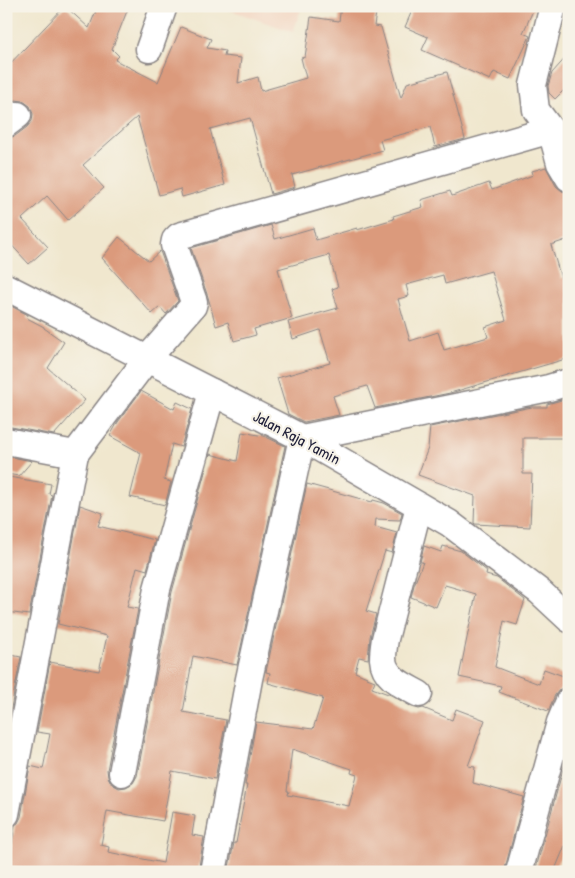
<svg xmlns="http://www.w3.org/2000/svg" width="575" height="878" font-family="'Patrick Hand',sans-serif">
<rect width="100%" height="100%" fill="#f7f3e8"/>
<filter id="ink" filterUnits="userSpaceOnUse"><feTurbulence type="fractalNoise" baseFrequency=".02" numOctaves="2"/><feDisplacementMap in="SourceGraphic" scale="10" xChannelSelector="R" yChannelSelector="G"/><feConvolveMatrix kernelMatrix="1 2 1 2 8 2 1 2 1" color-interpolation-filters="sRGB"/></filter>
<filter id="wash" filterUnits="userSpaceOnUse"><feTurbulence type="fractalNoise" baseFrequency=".0096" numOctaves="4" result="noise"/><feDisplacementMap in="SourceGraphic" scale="20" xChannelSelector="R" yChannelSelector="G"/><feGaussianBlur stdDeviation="1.12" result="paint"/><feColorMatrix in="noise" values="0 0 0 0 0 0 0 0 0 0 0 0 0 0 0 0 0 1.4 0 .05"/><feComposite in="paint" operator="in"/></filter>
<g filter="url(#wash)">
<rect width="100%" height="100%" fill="#f0e7ce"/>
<path fill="#f3d4bf" d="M 219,6 L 302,6 L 293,32 Z"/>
<g id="blocks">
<g fill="#db9a7b" fill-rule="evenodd">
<path d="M 65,6 L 89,28 L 98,6 L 129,6 L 112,49 L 119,56 L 115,60 L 158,82 L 181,27 L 211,39 L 207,48 L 225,51 L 224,56 L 241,58 L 238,83 L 258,77 L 261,91 L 306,78 L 301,58 L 305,57 L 311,17 L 339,21 L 341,6 L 377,6 L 374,26 L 381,27 L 401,98 L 407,83 L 447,72 L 465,139 L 435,147 L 430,127 L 380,140 L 383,150 L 292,175 L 295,187 L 271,194 L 250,118 L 210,129 L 225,185 L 182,197 L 180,189 L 159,195 L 137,117 L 83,165 L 104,188 L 68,220 L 47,196 L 22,219 L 48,247 L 29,264 L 6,239 L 6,139 L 15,136 L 27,127 L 32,121 L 33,114 L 30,106 L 23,101 L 16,100 L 6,105 L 6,68 Z"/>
<path d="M 414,6 L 535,6 L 523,33 L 530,36 L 510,79 L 494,72 L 490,80 L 422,50 L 428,37 L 405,27 Z"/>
<path d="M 569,54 L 569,85 L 555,99 L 549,93 L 548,86 L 552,73 Z"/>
<path d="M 546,167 L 556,186 L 562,191 L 569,193 L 569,239 L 551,245 L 561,278 L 569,276 L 569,358 L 450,393 L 375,408 L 367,386 L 333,396 L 339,415 L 304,422 L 288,414 L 277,378 L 330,363 L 320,330 L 293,339 L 288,322 L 338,308 L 332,289 L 338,287 L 329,255 L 278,269 L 292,318 L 254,329 L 256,335 L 234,341 L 228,322 L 216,326 L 208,297 L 191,248 L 271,225 L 275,239 L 313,228 L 316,240 L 357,228 L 357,230 L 394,219 L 393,216 L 423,207 L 421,200 L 450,191 L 452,196 L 489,183 L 492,190 L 533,175 L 532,171 ZM 491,271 L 506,320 L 485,327 L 488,337 L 444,350 L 438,332 L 410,341 L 398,299 L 409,296 L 406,285 L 443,275 L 445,284 Z"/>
<path d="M 119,237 L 149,261 L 160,251 L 178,301 L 166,314 L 160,307 L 152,314 L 102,258 Z"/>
<path d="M 11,306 L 28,315 L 27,318 L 44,327 L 44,328 L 64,342 L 48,368 L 85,400 L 54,435 L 6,426 L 6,315 Z"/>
<path d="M 141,391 L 174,409 L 177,402 L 192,409 L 181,447 L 172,444 L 164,480 L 171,482 L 165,505 L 130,497 L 141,453 L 110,436 L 118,422 Z"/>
<path d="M 569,398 L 569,438 L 523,438 L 523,474 L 532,474 L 530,527 L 475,524 L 474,523 L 475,496 L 418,475 L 428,448 L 430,427 L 532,407 L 547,407 L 547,404 Z"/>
<path d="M 242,432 L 264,436 L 285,446 L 237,665 L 193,656 L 183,712 L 226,720 L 215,779 L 172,771 L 163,821 L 107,811 L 101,845 L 109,847 L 108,852 L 163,863 L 172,812 L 195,816 L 192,835 L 204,837 L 198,872 L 38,872 L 8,866 L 15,825 L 18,823 L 21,817 L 30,766 L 43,769 L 50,734 L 37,732 L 50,662 L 99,671 L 107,636 L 58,624 L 80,505 L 103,513 L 98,526 L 155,540 L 147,570 L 137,567 L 127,607 L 138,609 L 107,770 L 108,777 L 112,784 L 119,788 L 126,787 L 133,783 L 137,776 L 172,592 L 210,454 L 237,461 Z"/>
<path d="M 6,456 L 32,461 L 19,476 L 6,474 Z"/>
<path d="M 9,477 L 51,484 L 49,494 L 52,495 L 29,615 L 6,612 L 6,494 Z"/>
<path d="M 307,484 L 372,502 L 373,500 L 384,503 L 402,513 L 400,520 L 376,519 L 375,527 L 397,533 L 392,553 L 385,551 L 366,611 L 376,614 L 370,637 L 368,659 L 359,657 L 355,672 L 367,677 L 367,678 L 375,681 L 372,688 L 391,695 L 412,707 L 419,709 L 423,708 L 452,720 L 456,709 L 485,720 L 468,766 L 475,767 L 473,783 L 524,797 L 504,872 L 228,872 L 234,843 L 236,843 L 247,785 L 245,785 L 256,722 L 313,729 L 323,698 L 268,683 L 270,673 L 266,672 ZM 292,749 L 352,769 L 351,773 L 357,775 L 349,806 L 288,795 L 289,791 L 287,791 Z"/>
<path d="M 424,546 L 441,552 L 443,546 L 461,551 L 487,571 L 486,575 L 497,578 L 525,600 L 517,625 L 504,621 L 495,667 L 539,684 L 544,669 L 569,678 L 569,686 L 560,689 L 555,695 L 548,711 L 499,692 L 501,686 L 459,677 L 476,594 L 445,585 L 436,607 L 411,597 L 414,585 L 423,562 L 420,562 Z"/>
<path d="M 6,654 L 21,657 L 9,718 L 6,717 Z"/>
<path d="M 569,747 L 569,836 L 554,872 L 535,872 Z"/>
</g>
</g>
</g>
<g filter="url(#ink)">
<use href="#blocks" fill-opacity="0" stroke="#898484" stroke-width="1"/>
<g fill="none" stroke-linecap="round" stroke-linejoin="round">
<g stroke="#898484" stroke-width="29">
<g id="minor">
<path d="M 553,6 L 533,85 L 536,110 L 551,130 L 560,163 L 569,178"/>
<path d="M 149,49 L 164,6"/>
<path d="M 6,124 L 18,115"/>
<path d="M 6,287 L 302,438 L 449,523 L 540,592 L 569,619"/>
<path d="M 6,441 L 75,454"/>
<path d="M 419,694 C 405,686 384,678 383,659 C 383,653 384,645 385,639 L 419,506"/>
<path d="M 122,773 L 157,589 L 212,392"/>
<path d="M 6,814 L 75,454 L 147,359 L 193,306 L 194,302 L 174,245 L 175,240 L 179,236 L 551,130"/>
<path d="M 213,872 L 249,679 L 302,438 L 549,388 L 569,382"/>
<path d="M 519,872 L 560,722 L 569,701"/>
</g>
</g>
<use href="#minor" stroke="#fff" stroke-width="26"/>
</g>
</g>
<g text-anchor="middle" stroke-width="4.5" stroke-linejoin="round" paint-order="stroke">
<g font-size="16" fill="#22223b" stroke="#f7f3e8">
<text transform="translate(297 437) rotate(28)" y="6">Jalan Raja Yamin</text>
</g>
</g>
<rect width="575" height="878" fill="none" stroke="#f7f3e8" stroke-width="25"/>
</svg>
